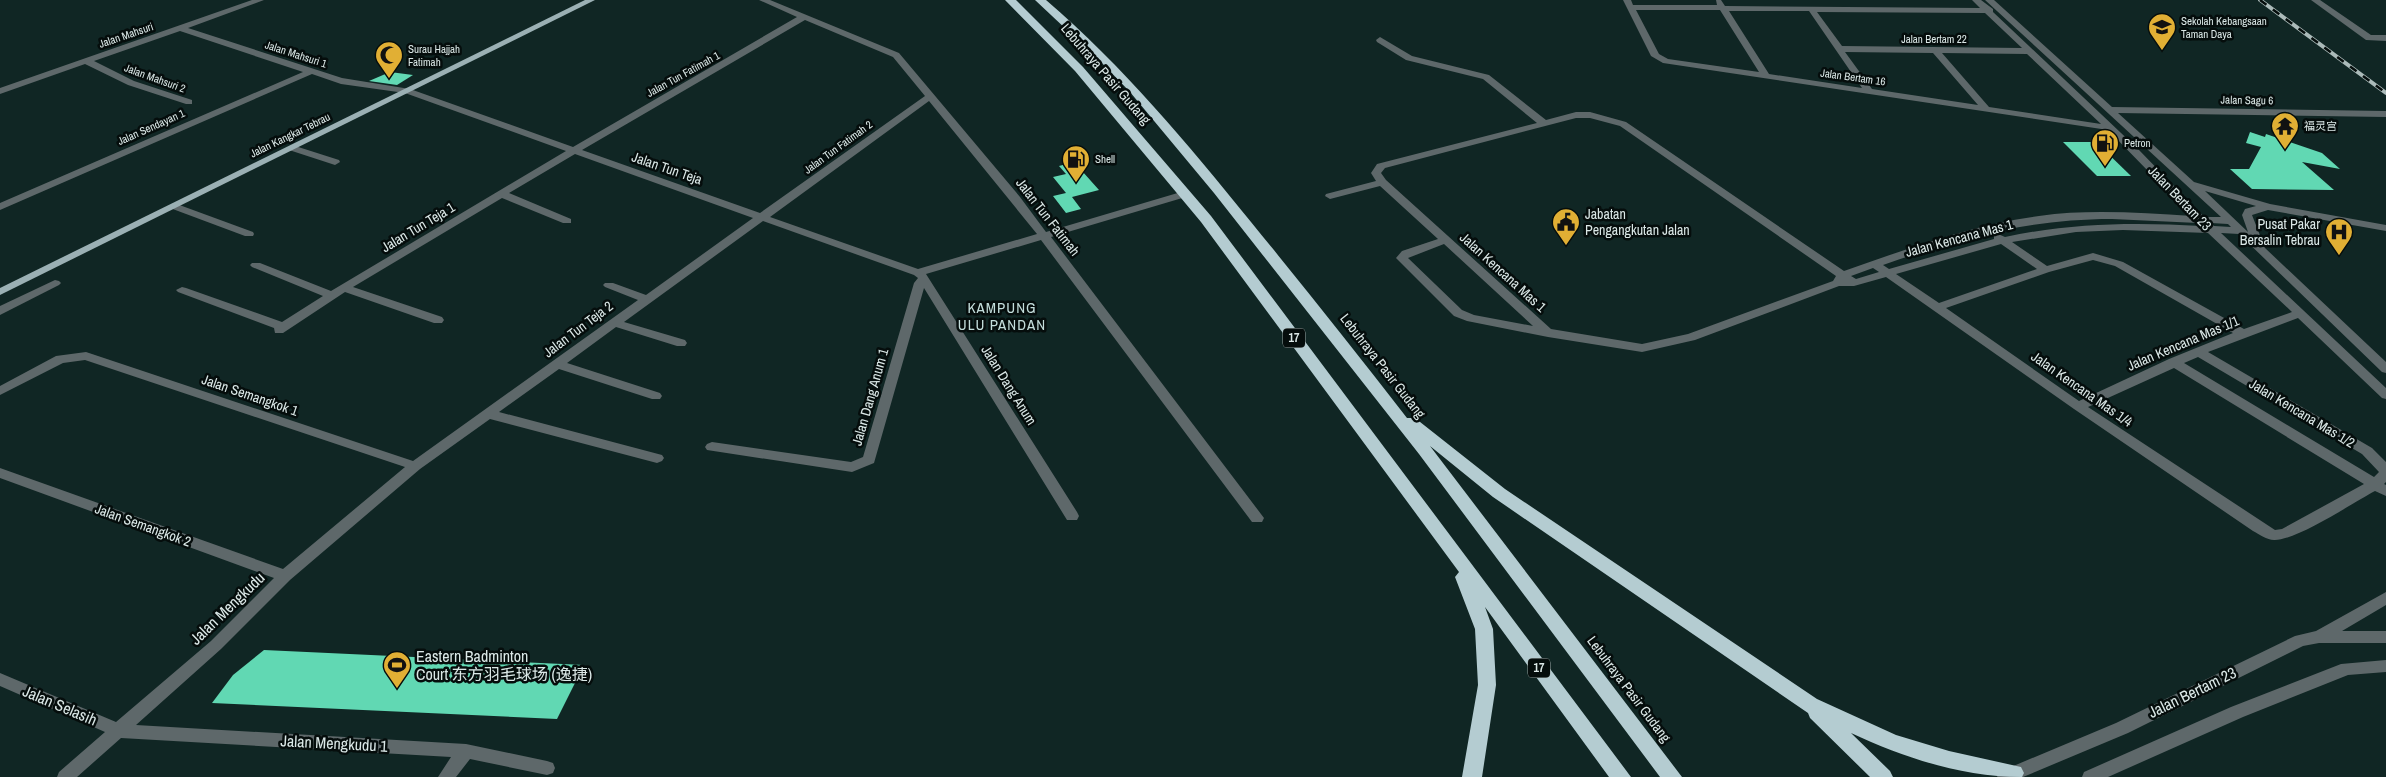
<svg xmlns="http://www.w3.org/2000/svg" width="2386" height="777" font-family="'Archivo Narrow','Noto Sans SC',sans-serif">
<rect width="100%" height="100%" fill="#102624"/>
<g fill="#61d8b3">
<path d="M 390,72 L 413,75 L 397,85 L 369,81 Z"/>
<path d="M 2250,132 L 2265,137 L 2266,134 L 2322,153 L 2340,169 L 2302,162 L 2334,190 L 2252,189 L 2230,169 L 2249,169 L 2261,147 L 2246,143 Z"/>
<path d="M 2063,142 L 2096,142 L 2131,176 L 2097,176 Z"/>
<path d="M 1074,162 L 1099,190 L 1072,197 L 1081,209 L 1066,213 L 1053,196 L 1066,193 L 1053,177 L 1066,174 L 1059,166 Z"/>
<path d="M 264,650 L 584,665 L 557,719 L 212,703 L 233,675 Z"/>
</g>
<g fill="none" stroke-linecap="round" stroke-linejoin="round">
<g fill="#5e686a" fill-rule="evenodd">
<path d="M 252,0 L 264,0 L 188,28 L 342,78 L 410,89 L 573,147 L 797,17 L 759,0 L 770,0 L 899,53 L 1020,197 L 1046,232 L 1181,192 L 1189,192 L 1189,196 L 1051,237 L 1264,518 L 1262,522 L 1252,522 L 1041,240 L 926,274 L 1077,512 L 1079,516 L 1077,520 L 1067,520 L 924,288 L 874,463 L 852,472 L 707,450 L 705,447 L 707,444 L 712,442 L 851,462 L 863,457 L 914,283 L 918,278 L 914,275 L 763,221 L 624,322 L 685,340 L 687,343 L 685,346 L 677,346 L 616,327 L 567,363 L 660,393 L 662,396 L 660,399 L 652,399 L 559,369 L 499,412 L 662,455 L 664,458 L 662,461 L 657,463 L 490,419 L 420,469 L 290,580 L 221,649 L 136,725 L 466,744 L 547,761 L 553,763 L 555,768 L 553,773 L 547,775 L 470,759 L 456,777 L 438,777 L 451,757 L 121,738 L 77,777 L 57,777 L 59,772 L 105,732 L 0,686 L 0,673 L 116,722 L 211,641 L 274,578 L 0,478 L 0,468 L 283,569 L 405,467 L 85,360 L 63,363 L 0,395 L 0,386 L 56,356 L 86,352 L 413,461 L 638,300 L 605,287 L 603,285 L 605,283 L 613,283 L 646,295 L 753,218 L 575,154 L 509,193 L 571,219 L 571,223 L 563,223 L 502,198 L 353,287 L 442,317 L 444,320 L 442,323 L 434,323 L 345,292 L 283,333 L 275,333 L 274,328 L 178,292 L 176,290 L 182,287 L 186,288 L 282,322 L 323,296 L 252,267 L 250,265 L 252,263 L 260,263 L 331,291 L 566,151 L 405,93 L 341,84 L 312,74 L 0,210 L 0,203 L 303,72 L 180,31 L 94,61 L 134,81 L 192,100 L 192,104 L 186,104 L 128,85 L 85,64 L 0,94 L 0,88 ZM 805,20 L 893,57 L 925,96 L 760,213 L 582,150 ZM 929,101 L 1037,234 L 918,269 L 770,217 Z"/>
<path d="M 1623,0 L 1631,0 L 1633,5 L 1717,5 L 1716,0 L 1721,0 L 1725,6 L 1980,8 L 1972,0 L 1981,0 L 1993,9 L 1993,12 L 2139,150 L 2204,217 L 2221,217 L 1985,0 L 1994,0 L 2112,107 L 2386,111 L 2386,117 L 2118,113 L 2194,182 L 2270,204 L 2386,225 L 2386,231 L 2268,210 L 2252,215 L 2265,248 L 2386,362 L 2386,373 L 2382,372 L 2239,234 L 2221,233 L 2386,388 L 2386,399 L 2382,398 L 2298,318 L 2208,352 L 2372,448 L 2386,462 L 2386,482 L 2384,484 L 2386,485 L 2386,496 L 2375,491 C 2354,502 2296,541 2274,540 C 2267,540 2259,534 2253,531 L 2074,409 L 1886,277 L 1854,286 L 1839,286 L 1695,340 L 1642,352 L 1548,337 L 1467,321 L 1454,316 L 1396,258 L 1402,251 L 1438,239 L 1380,186 L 1330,199 L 1325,196 L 1326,194 L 1376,181 L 1371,173 L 1377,164 L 1537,123 L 1483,79 L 1406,60 L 1377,42 L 1376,40 L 1380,37 L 1412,56 L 1489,75 L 1546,120 L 1576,112 L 1590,112 L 1626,122 L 1844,271 C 1907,249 1971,225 2039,216 C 2089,209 2141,213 2192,216 L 2108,130 L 1663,63 L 1651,56 ZM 1636,10 L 1720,10 L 1759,72 L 1668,59 L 1659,54 ZM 1729,11 L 1809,11 L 1862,88 L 1769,74 ZM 1817,12 L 1985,13 L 2022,48 L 1842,46 ZM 1845,52 L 1933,53 L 1978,105 L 1872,89 ZM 1942,53 L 2027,54 L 2101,124 L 1989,107 ZM 1576,118 L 1590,118 L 1620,126 L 1836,276 L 1833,281 L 1688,334 L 1642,344 L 1551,329 L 1386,180 L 1381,173 L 1385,168 ZM 2205,191 L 2256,206 L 2245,209 L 2242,215 L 2248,232 ZM 2112,219 L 2198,223 L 2201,226 C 2134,222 2070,223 2005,237 L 1998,234 L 1994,235 L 1994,239 L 1889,269 L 1883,265 C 1961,238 2028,219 2112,219 ZM 2211,223 L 2228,224 L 2231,227 L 2214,226 ZM 2123,230 L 2208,233 L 2292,312 L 2244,329 L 2123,262 L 2093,253 L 2047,266 L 2012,242 L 2076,232 ZM 1444,244 L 1533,326 L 1474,315 L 1462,310 L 1408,258 ZM 2001,244 L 2037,269 L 1939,303 L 1896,274 ZM 2093,260 L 2115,266 L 2233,333 L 2169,359 L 2079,401 L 1946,308 L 2049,272 ZM 1873,268 L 1879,272 L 1856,279 L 1851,276 ZM 2198,357 L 2362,454 L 2379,472 L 2374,477 L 2184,363 ZM 2174,368 L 2364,484 L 2282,529 L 2275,530 L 2088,407 Z"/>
<path d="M 2311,0 L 2320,0 L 2371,35 L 2386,35 L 2386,41 L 2366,40 Z"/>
<path d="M 292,145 L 339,160 L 340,162 L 335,165 L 289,150 L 287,148 Z"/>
<path d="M 174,203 L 253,232 L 254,234 L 253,236 L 245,236 L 170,208 L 169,206 Z"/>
<path d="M 55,280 L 59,281 L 61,283 L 59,285 L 0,315 L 0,306 Z"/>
<path d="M 2386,592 L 2386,605 L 2342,631 L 2386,631 L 2386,643 L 2319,643 L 2303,646 L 2128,733 L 2023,777 L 1997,777 L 1999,772 L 2116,723 L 2295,636 L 2316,631 Z"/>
<path d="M 2386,660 L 2386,672 L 2348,675 L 2243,717 L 2108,777 L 2082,777 L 2084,772 L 2231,707 L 2341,664 Z"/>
</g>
<path fill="#9bb0b4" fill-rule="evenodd" d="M 585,0 L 595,0 L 0,295 L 0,288 Z"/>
<g fill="#b4ccd1" fill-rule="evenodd">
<path d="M 1005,0 L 1016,0 L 1083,67 L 1211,216 L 1631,777 L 1609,777 L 1485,607 L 1493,629 L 1496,685 L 1482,777 L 1462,777 L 1478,685 L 1475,629 L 1455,577 L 1459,572 L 1201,222 L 1075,71 Z"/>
<path d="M 1035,0 L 1046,0 C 1123,66 1187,143 1251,222 C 1304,287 1356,352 1407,418 L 1415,418 L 1505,489 L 1817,699 L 1896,735 L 1949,751 L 2021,767 L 2024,773 L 2022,777 C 1962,777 1905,758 1851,733 L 1890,771 L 1893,777 L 1870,777 L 1810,718 L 1808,713 L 1493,497 L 1430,446 L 1682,777 L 1660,777 L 1419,454 L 1214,193 L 1130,92 L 1100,61 Z"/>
</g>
<g stroke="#abbab9" stroke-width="4">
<path id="rail" d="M 2260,0 L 2386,93"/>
</g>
<use href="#rail" stroke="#050d0c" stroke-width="2.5" stroke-dasharray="8" stroke-linecap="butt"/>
</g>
<defs>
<g id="school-pin" transform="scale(1.4375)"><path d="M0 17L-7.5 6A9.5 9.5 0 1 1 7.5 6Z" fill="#e1af34" stroke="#050d0c"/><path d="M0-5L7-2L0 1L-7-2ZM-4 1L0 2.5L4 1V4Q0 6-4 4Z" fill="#111"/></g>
<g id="mosque-pin" transform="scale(1.4375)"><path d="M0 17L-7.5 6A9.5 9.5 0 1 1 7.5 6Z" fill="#e1af34" stroke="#050d0c"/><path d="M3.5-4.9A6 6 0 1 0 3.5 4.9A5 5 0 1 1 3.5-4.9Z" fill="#111"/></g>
<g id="temple-pin" transform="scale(1.4375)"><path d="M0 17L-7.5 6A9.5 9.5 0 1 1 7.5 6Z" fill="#e1af34" stroke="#050d0c"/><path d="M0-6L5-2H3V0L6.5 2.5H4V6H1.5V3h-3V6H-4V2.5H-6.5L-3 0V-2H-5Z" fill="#111"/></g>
<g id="fuel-pin" transform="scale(1.4375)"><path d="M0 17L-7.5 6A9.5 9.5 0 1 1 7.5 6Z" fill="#e1af34" stroke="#050d0c"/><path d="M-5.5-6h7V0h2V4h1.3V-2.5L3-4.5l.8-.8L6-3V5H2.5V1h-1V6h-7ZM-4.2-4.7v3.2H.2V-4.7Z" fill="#111"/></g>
<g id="civic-pin" transform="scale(1.4375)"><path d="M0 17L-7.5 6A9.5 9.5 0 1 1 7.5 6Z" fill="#e1af34" stroke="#050d0c"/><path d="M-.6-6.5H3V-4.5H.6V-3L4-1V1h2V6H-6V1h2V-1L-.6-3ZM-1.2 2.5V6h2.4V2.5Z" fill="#111"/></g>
<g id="hospital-pin" transform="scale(1.4375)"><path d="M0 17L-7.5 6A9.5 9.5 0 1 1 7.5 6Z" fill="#e1af34" stroke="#050d0c"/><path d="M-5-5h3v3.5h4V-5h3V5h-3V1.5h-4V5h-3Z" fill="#111"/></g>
<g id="stadium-pin" transform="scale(1.4375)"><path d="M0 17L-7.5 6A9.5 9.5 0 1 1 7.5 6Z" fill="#e1af34" stroke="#050d0c"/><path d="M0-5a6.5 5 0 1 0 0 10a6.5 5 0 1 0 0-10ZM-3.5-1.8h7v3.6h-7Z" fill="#111"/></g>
</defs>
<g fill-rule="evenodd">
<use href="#school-pin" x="2162" y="27"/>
<use href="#mosque-pin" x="389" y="55"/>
<use href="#temple-pin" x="2285" y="126"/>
<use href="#fuel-pin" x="2105" y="143"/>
<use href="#fuel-pin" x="1076" y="159"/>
<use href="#civic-pin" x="1566" y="222"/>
<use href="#hospital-pin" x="2339" y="232"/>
<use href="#stadium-pin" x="397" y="665"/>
</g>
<g text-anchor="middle" stroke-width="5" stroke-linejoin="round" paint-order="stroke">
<g font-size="11" fill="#dbe8e7" stroke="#050d0c" text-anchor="start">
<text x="2181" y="25">Sekolah Kebangsaan<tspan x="2181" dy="13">Taman Daya</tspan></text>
<text x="408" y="53">Surau Hajjah<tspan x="408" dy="13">Fatimah</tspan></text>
<text x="2304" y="130">福灵宫</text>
<text x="2124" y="147">Petron</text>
<text x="1095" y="163">Shell</text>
</g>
<g font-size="11" fill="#dbe8e7" stroke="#050d0c">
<text transform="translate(126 35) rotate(-19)" y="4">Jalan Mahsuri</text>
<text x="1934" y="43">Jalan Bertam 22</text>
<text transform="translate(296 54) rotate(18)" y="4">Jalan Mahsuri 1</text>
<text transform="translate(683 74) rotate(-29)" y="4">Jalan Tun Fatimah 1</text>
<text transform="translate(1853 77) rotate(8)" y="4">Jalan Bertam 16</text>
<text transform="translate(155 78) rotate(20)" y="4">Jalan Mahsuri 2</text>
<text transform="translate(2247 100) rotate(1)" y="4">Jalan Sagu 6</text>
<text transform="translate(151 127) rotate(-24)" y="4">Jalan Sendayan 1</text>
<text transform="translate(290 135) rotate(-26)" y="4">Jalan Kangkar Tebrau</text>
<text transform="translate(838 147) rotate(-36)" y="4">Jalan Tun Fatimah 2</text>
</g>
<g fill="#050d0c" stroke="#9ba6a5" stroke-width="1">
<rect x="1283" y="328.5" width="22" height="19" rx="4"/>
<rect x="1528" y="658.5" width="22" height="19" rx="4"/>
</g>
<g font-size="12" font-weight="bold" fill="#dbe8e7">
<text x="1294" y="342">17</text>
<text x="1539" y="672">17</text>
</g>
<g font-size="14" fill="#dbe8e7" stroke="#050d0c">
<text transform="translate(1106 74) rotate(49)" y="5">Lebuhraya Pasir Gudang</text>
<text transform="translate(667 168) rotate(19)" y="5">Jalan Tun Teja</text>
<text transform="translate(2180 198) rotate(46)" y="5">Jalan Bertam 23</text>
<text transform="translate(1048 217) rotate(52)" y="5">Jalan Tun Fatimah</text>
<text transform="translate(418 227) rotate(-31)" y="5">Jalan Tun Teja 1</text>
<text transform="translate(1959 238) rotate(-15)" y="5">Jalan Kencana Mas 1</text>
<text transform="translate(1503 272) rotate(42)" y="5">Jalan Kencana Mas 1</text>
<text transform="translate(578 329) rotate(-37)" y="5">Jalan Tun Teja 2</text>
<text transform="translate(2183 343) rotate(-23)" y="5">Jalan Kencana Mas 1/1</text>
<text transform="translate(1383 366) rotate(52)" y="5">Lebuhraya Pasir Gudang</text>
<text transform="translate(1009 385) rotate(58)" y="5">Jalan Dang Anum</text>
<text transform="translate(2082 389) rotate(35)" y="5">Jalan Kencana Mas 1/4</text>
<text transform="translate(250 395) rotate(19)" y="5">Jalan Semangkok 1</text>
<text transform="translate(870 397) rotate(-74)" y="5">Jalan Dang Anum 1</text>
<text transform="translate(2302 413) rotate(31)" y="5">Jalan Kencana Mas 1/2</text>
<text transform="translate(143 525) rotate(20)" y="5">Jalan Semangkok 2</text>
<text transform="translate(1629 689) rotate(53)" y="5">Lebuhraya Pasir Gudang</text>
</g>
<g font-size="14" fill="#dbe8e7" stroke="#050d0c" text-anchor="start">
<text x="1585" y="219">Jabatan<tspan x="1585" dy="16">Pengangkutan Jalan</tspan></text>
<text x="2320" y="229" text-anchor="end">Pusat Pakar<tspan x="2320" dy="16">Bersalin Tebrau</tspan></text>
</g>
<g font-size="15" letter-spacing="1" fill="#c3dddb" stroke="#050d0c">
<text x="1002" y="313">KAMPUNG<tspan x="1002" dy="17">ULU PANDAN</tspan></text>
</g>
<g font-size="16" fill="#dbe8e7" stroke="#050d0c">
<text transform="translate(227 608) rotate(-44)" y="6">Jalan Mengkudu</text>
<text transform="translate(2192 692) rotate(-26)" y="6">Jalan Bertam 23</text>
<text transform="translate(60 705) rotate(23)" y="6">Jalan Selasih</text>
<text transform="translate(334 743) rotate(3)" y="6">Jalan Mengkudu 1</text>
</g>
<g font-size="16" fill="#dbe8e7" stroke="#050d0c" text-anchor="start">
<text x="416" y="662">Eastern Badminton<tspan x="416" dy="18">Court 东方羽毛球场 (逸捷)</tspan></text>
</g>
</g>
</svg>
